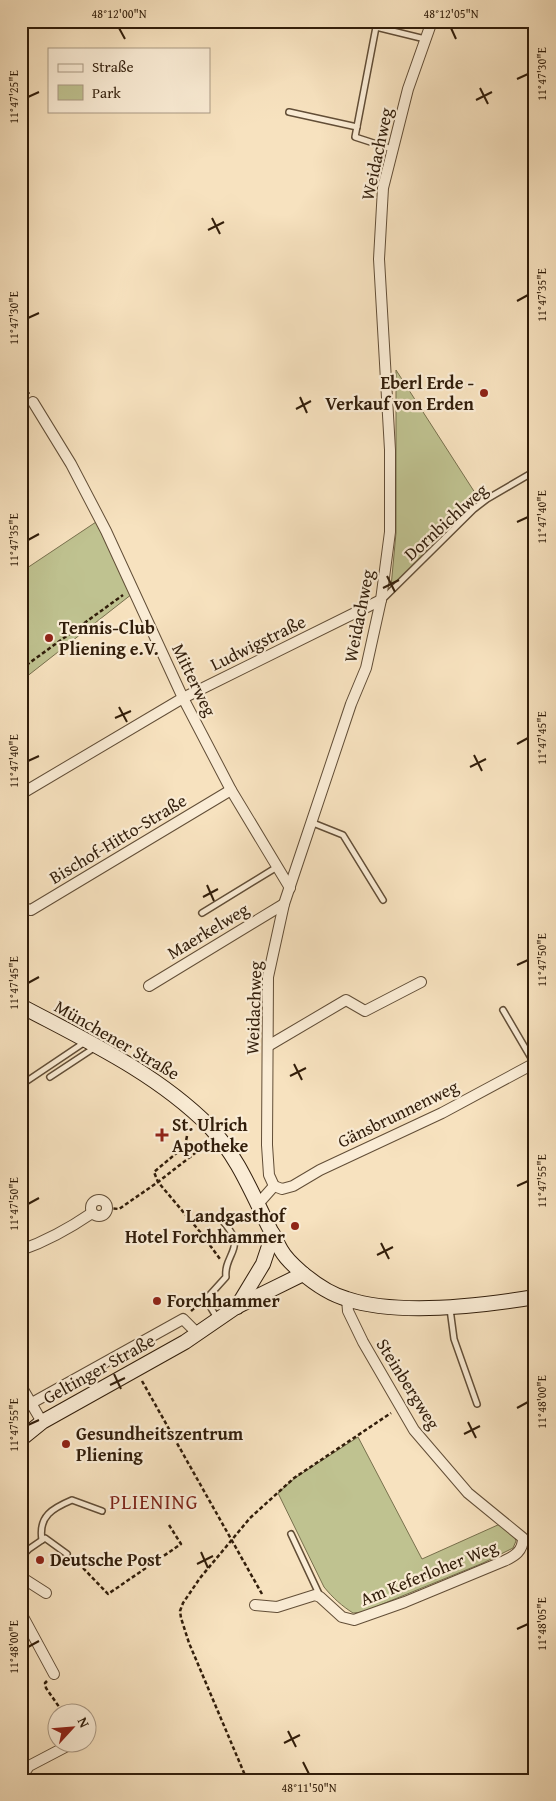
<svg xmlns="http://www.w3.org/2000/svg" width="556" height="1801" font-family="'Gentium Book Plus',serif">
<rect width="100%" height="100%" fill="#f7e2bf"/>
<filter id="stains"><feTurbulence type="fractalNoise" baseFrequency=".004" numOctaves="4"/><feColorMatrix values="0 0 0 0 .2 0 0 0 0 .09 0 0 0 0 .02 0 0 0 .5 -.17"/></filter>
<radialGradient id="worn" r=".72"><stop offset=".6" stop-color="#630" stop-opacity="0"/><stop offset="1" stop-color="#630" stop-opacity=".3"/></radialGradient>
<g fill="#bfc290" stroke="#78704d">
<path d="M 396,370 L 479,499 L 391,587 L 396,533 Z"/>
<path d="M 96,522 L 132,594 L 21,681 L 21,572 Z"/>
<path d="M 358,1437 L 422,1559 L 500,1524 L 514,1534 L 516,1541 L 513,1548 L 483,1563 L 363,1612 L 353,1613 C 342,1606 333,1598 324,1587 L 278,1493 L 295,1478 Z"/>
</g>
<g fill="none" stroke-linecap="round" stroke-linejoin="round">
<g stroke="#624e37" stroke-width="8">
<g id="lane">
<path d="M 289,112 L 357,127"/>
<path d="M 392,149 L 355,137 L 376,27 L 425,39"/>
<path d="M 383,599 L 474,509 L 487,499 L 535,471"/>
<path d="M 313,823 L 343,835 L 383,900"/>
<path d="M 202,913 L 277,867"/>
<path d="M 503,1010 L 534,1063"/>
<path d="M 50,1077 L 94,1048"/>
<path d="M 21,1085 L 85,1042"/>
<path d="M 450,1309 L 454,1339 L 477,1404"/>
<path d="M 217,1318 L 208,1303 L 207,1298 L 226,1277 C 224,1260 237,1253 234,1238 C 232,1232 226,1225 222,1220"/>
<path d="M 291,1534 L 320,1596"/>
<path d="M 42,1540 C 38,1516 53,1508 72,1500 L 102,1511"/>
<path d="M 21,1557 L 29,1549 L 45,1538 L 67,1554"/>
</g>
</g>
<g stroke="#624e37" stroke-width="12">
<g id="street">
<path d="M 33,402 L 71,464 L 106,531 L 183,698 L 231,790 L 290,888"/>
<path d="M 21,794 L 183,698 L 381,600"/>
<path d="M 21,908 L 31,910 L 231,790"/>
<path d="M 149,986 L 284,904"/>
<path d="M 268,1046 L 346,1000 L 365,1011 L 421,982"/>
<path d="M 274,1186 L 269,1175 L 267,1145 L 268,977 L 284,904 L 351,704 L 366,668 L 381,600 L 390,532 L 390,450 L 379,259 L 383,188 L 408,89 L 432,21"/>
<path d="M 274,1186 L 282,1189 L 293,1186 L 320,1170 L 442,1113 L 535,1063"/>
<circle cx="99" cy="1208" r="8"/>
<path d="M 258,1204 L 274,1186"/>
<path d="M 21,1250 C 47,1241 70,1228 92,1213"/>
<path d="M 21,1386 L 42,1422"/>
<path d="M 21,1409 L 183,1319 L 198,1334"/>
<path d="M 21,1577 L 46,1593"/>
<path d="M 255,1605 L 277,1607 L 315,1595 L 320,1597 L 342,1617 L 354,1620 L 405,1602 L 504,1561 C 515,1556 523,1551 523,1538 L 468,1493 L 414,1430 L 363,1342 L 348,1311 L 347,1299"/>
<path d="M 21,1613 L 54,1674"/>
<path d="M 21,1778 L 29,1766 L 71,1744"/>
</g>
</g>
<g stroke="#311d0a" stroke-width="16">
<g id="secondary">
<path d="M 21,1006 C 87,1041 156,1073 209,1126 C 243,1162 257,1208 281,1250 C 286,1259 294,1266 301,1272 C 315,1284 329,1294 347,1299 C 399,1316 481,1306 535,1297"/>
<path d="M 237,1307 L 263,1264 L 273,1234"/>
<path d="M 21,1439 L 42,1422 L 185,1342 L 236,1307 L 303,1274"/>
</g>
</g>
<g stroke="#311d0a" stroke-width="2.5" stroke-dasharray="4 2.5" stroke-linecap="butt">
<path d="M 21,382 L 29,394"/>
<path d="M 21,669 L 123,595"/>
<path d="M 187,1136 L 185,1146 L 154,1172 L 158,1182 L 201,1233 L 220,1259"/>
<path d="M 107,1208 L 119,1209 L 158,1182 L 208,1143"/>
<path d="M 191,1311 L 200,1303"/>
<path d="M 142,1381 L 262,1594"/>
<path d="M 83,1568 L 108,1594 L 181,1544 L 169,1525"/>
<path d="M 47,1681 L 45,1683 L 46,1688 L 64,1714"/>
<path d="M 247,1780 L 189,1643 L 181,1618 L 180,1611 L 183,1603 L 200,1578 L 250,1518 L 294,1478 L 391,1413"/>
</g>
<use href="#lane" stroke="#faecd5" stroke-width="5"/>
<use href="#street" stroke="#faecd5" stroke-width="10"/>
<use href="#secondary" stroke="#faecd5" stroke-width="14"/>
</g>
<path fill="none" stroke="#311d0a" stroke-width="2" d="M 119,28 L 125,39M 451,28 L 456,39M 517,79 L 528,74M 480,88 L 488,104M 28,97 L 39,92M 476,100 L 492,92M 212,218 L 220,234M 208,230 L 224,222M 517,301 L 528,295M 28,318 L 39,313M 300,397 L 307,413M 296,409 L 311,401M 517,522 L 528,517M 28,540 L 39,534M 387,576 L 395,592M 383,588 L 399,580M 119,707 L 127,722M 115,718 L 131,711M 517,744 L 528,738M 474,755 L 482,771M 28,761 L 39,756M 470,767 L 486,759M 207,885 L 214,901M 203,897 L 218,889M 517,965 L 528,960M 28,983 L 39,977M 294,1064 L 302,1080M 290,1076 L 306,1068M 517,1186 L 528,1181M 28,1204 L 39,1198M 381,1243 L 389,1259M 377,1255 L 393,1247M 114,1374 L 121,1389M 110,1385 L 125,1378M 517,1408 L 528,1402M 468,1422 L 476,1438M 28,1425 L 39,1420M 464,1434 L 480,1426M 201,1552 L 208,1568M 197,1564 L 213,1556M 517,1629 L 528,1624M 28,1647 L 39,1641M 288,1731 L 296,1747M 284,1743 L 300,1735M 303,1762 L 309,1774"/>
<g fill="#8f2418" stroke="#faecd5" stroke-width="2">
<circle cx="484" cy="393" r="5"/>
<circle cx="49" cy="638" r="5"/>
<path d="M159.5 1127.5h5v5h5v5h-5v5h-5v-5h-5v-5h5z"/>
<circle cx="295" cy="1226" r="5"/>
<circle cx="157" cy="1301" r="5"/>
<circle cx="66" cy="1444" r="5"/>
<circle cx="40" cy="1560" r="5"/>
</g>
<g text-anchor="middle" stroke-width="4.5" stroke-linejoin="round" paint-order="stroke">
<g font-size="18" fill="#311d0a" stroke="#faecd5">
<text transform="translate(377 154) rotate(-78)" y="6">Weidachweg</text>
<text transform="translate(446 522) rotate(-42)" y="6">Dornbichlweg</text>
<text transform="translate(359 616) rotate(-79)" y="6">Weidachweg</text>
<text transform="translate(258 643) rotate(-26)" y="6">Ludwigstraße</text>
<text transform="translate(194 680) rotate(64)" y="6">Mitterweg</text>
<text transform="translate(118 839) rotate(-31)" y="6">Bischof-Hitto-Straße</text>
<text transform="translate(208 931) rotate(-31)" y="6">Maerkelweg</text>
<text transform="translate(254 1008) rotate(-88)" y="6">Weidachweg</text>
<text transform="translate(117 1040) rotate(30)" y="6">Münchener Straße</text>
<text transform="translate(398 1114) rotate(-26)" y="6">Gänsbrunnenweg</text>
<text transform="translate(99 1369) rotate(-29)" y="6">Geltinger Straße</text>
<text transform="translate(408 1384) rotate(58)" y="6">Steinbergweg</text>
<text transform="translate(429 1573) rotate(-22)" y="6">Am Keferloher Weg</text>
</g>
<g font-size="18" font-weight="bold" fill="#311d0a" stroke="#faecd5" text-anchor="start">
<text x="474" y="389" text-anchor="end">Eberl Erde -<tspan x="474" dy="21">Verkauf von Erden</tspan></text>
<text x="59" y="634">Tennis-Club<tspan x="59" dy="21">Pliening e.V.</tspan></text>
<text x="172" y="1131">St. Ulrich<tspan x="172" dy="21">Apotheke</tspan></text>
<text x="285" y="1222" text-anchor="end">Landgasthof<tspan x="285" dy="21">Hotel Forchhammer</tspan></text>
<text x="167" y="1307">Forchhammer</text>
<text x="76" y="1440">Gesundheitszentrum<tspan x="76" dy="21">Pliening</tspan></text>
<text x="50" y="1566">Deutsche Post</text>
</g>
<g font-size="20" letter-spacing="1" fill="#7a1f14" stroke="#faecd5">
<text x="154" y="1509">PLIENING</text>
</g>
</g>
<rect width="556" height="1801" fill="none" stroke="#f7e2bf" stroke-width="55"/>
<rect x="48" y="48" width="162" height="65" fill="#faecd5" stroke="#aa9984"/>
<rect x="58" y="64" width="25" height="8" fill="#faecd5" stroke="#aa9984"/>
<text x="92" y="72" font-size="15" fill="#311d0a">Straße</text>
<rect x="58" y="85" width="25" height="15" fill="#bfc290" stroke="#aa9984"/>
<text x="92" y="98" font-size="15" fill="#311d0a">Park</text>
<g transform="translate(72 1728) rotate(64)"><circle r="24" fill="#faecd5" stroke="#aa9984"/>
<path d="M0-4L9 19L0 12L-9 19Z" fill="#8f2418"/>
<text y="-8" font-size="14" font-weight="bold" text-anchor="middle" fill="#311d0a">N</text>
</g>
<rect x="28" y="28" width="500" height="1746" fill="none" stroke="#311d0a" stroke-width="2"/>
<g font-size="12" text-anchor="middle" fill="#311d0a">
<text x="119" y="18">48°12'00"N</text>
<text x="451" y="18">48°12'05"N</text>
<text transform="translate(542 74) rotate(-90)" y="4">11°47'30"E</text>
<text transform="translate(14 97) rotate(-90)" y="4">11°47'25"E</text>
<text transform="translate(542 295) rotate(-90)" y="4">11°47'35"E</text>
<text transform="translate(14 318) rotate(-90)" y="4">11°47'30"E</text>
<text transform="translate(542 517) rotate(-90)" y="4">11°47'40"E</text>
<text transform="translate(14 540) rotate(-90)" y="4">11°47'35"E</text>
<text transform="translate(542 738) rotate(-90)" y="4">11°47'45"E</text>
<text transform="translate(14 761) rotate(-90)" y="4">11°47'40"E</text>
<text transform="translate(542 960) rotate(-90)" y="4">11°47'50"E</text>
<text transform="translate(14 983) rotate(-90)" y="4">11°47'45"E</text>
<text transform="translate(542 1181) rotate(-90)" y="4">11°47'55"E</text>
<text transform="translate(14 1204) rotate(-90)" y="4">11°47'50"E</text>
<text transform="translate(542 1402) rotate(-90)" y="4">11°48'00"E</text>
<text transform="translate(14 1425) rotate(-90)" y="4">11°47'55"E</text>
<text transform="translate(542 1624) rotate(-90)" y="4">11°48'05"E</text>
<text transform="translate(14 1647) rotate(-90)" y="4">11°48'00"E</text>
<text x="309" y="1792">48°11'50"N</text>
</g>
<rect width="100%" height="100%" filter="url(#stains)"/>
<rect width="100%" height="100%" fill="url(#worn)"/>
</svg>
